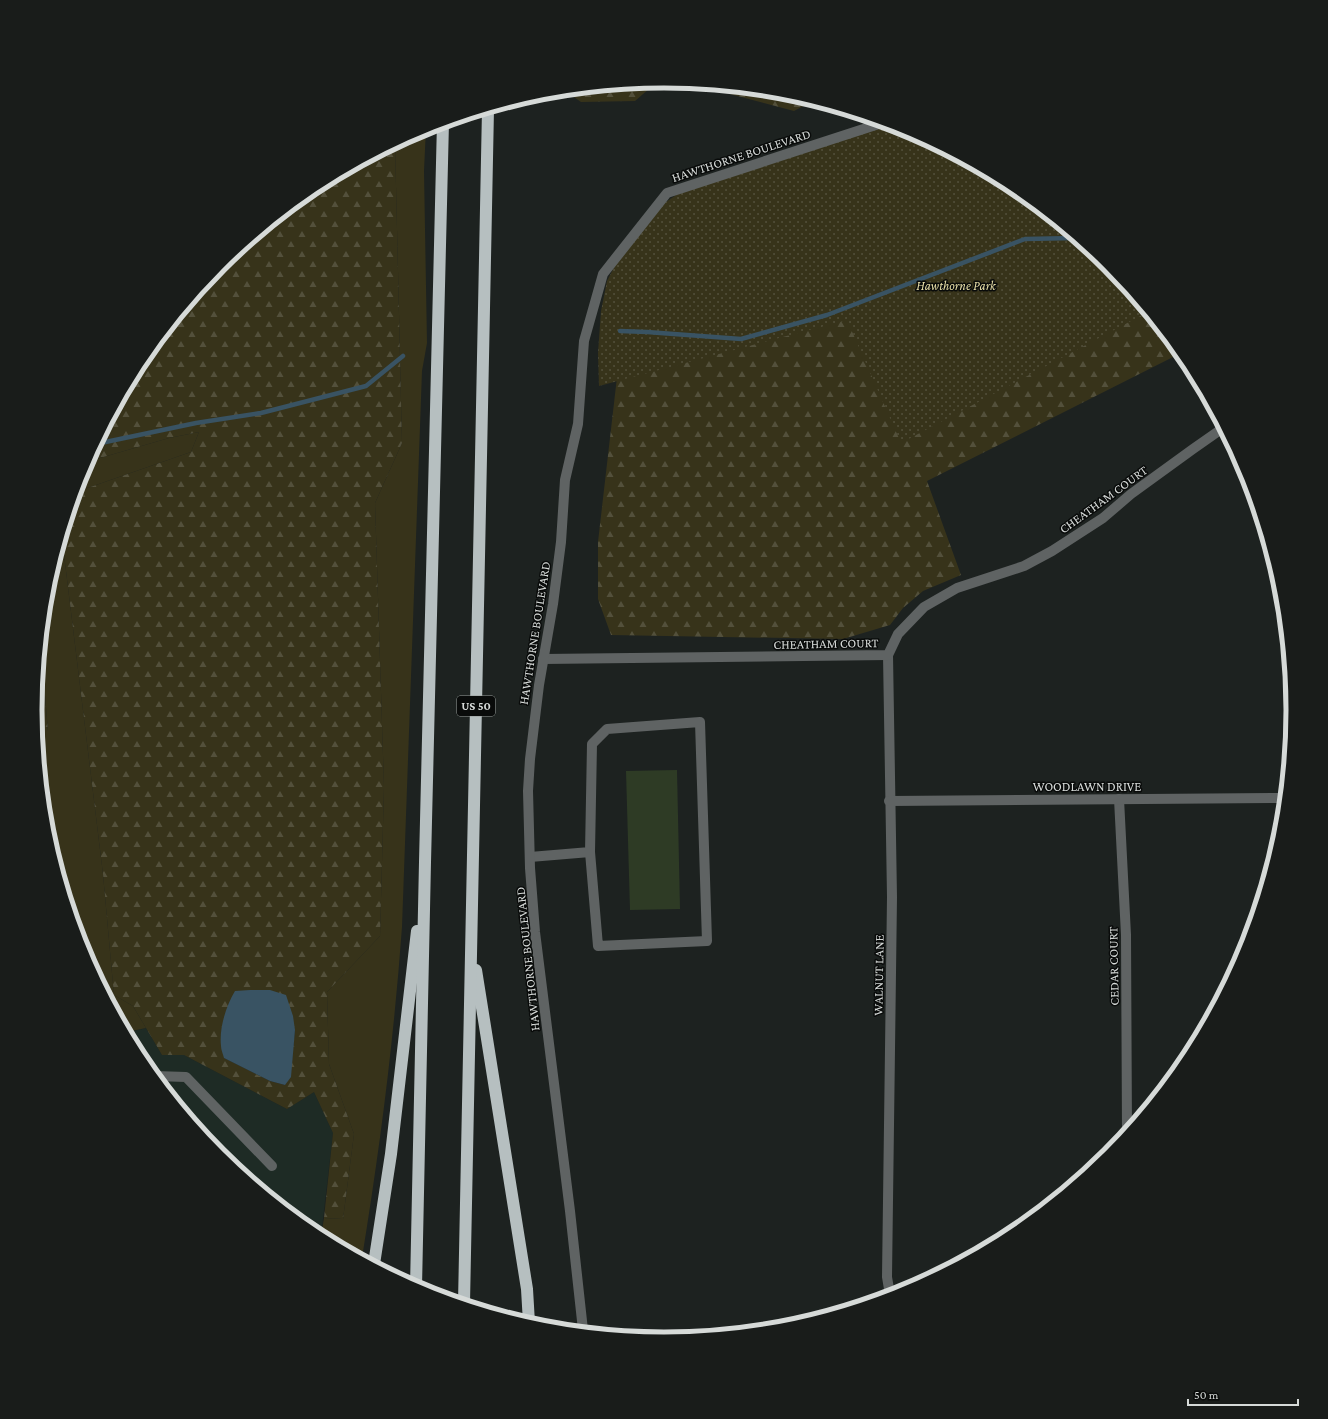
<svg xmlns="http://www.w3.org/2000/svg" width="1328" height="1419" font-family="'Crimson Pro',serif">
<defs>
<pattern id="forest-firs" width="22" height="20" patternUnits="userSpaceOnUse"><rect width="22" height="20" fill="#37331a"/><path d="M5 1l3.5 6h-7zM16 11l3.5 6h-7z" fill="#53503b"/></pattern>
<pattern id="park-dots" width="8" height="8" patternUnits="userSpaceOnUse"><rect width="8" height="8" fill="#37331a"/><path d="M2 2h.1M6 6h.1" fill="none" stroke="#53503b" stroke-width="1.8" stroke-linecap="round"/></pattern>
</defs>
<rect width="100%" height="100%" fill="#1d2220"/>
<path fill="#1e2b25" d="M 146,1028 L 162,1055 L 184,1055 L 287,1109 L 314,1092 L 333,1133 L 321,1236 L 314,1232 L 219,1154 L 141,1059 L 127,1032 Z"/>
<g fill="#37331a">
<path d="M 426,128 L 424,171 L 427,343 L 422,371 L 402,927 C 394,1038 380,1148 362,1258 L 321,1236 L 324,1218 L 343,1219 L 354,1134 L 329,1064 L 327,992 L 380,936 L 384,787 L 375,503 L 402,443 L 395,143 Z"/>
<path d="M 199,432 L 191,452 L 76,492 L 83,469 L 86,462 L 169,438 Z"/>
<path d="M 62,538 L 103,874 L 114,995 L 133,1006 L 146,1028 L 127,1032 L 83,950 L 47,832 L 38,739 L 48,731 L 41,649 L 47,587 Z"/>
</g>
<g fill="url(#forest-firs)" fill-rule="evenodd">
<path d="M 658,81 L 635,101 L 581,102 L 564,90 Z"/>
<path d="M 684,82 L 787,93 L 813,101 L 794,111 Z"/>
<path d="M 395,143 L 402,443 L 375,503 L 384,787 L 380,936 L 327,992 L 329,1064 L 354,1134 L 343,1219 L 324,1218 L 333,1133 L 314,1092 L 287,1109 L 184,1055 L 162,1055 L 133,1006 L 114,995 L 103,874 L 62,538 L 76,492 L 191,452 L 199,432 L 169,438 L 86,462 L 141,360 L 219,265 L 315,186 ZM 295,1030 L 292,1059 L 285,1085 L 270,1081 L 224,1058 Z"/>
<path d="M 1014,187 L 1109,265 L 1181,353 L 927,481 L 961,575 L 923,591 L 903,608 L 890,625 L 843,639 L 611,635 L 598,599 L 598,542 L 625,308 Z"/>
<path d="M 41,649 L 48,732 L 38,739 L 35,709 Z"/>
</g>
<path fill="url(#park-dots)" d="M 884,122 L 905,128 L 1014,187 L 1109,265 L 1148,312 L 901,443 L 847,320 L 599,386 L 598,353 L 601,311 L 607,281 L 621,254 L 663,204 L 688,187 Z"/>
<path fill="#395363" d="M 250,990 L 270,990 L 286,995 L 293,1016 L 295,1030 L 291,1077 L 285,1085 L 270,1081 L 224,1058 C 223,1054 221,1050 221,1046 C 219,1028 226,1006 235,991 Z"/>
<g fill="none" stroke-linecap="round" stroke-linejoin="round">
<g stroke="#395363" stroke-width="4.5">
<path d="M 620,331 L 647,332 L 741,339 L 827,315 L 1025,239 L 1076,238"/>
<path d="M 96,444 L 196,423 L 261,413 L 366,386 L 403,356"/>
</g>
</g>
<path fill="#2e3b25" d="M 677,770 L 680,909 L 630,910 L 626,771 Z"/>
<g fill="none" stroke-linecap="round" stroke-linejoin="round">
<g stroke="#5f6363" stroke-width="10">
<path d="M 888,655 L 892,897 L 887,1277 L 890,1295"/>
<path d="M 543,659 L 888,655 L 898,634 L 924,607 L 957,588 L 1024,566 L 1052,551 L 1103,518 L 1131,494 L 1193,449 L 1223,428"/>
<path d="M 1119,799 L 1126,935 L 1127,1132"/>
<path d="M 889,801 L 1284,798"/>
<path d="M 530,857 L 590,852 L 598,946 L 707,941 L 700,722 L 607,729 L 592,744 L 590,852"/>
<path d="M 155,1076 L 186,1077 L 272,1166"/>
<path d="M 583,1330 L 570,1211 L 535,932 L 530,868 L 528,791 L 530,759 L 539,685 L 553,604 L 561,542 L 565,480 L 578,424 L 584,341 L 603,274 L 667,193 L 885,122"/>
</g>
<g stroke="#b6bfc0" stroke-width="12">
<path d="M 476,970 L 527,1289 L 529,1323"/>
<path d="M 374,1264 L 391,1154 L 417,931"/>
<path d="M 416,1287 L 425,862 L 443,122"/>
<path d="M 464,1303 L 488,109"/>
</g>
</g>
<g text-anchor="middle" stroke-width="3" stroke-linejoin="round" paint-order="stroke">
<rect fill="#090b0a" stroke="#989c9a" stroke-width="1" x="457" y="696" width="38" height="20" rx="3"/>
<g font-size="12" font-weight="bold" fill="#d6dad8">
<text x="476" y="710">US 50</text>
</g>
<g font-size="13" fill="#d6dad8" stroke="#090b0a">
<text transform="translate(741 155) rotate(-18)" y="5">HAWTHORNE BOULEVARD</text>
<text transform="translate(1103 499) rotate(-36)" y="5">CHEATHAM COURT</text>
<text transform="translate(534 633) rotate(-81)" y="5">HAWTHORNE BOULEVARD</text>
<text transform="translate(826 643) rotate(-1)" y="5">CHEATHAM COURT</text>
<text x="1087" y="791">WOODLAWN DRIVE</text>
<text transform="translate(527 959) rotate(-96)" y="5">HAWTHORNE BOULEVARD</text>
<text transform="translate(1113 966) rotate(-91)" y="5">CEDAR COURT</text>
<text transform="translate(878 975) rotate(-89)" y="5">WALNUT LANE</text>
</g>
<g font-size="13" font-style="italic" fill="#e7dea8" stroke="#090b0a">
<text x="956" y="290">Hawthorne Park</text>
</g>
</g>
<path d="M0 0H1328V1419H0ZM42 710a622 622 0 1 1 1244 0a622 622 0 1 1-1244 0Z" fill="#191c1a" fill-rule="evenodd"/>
<path fill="none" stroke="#d6dad8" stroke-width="5" d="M42 710a622 622 0 1 1 1244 0a622 622 0 1 1-1244 0Z"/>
<path d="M1188 1399v6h110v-6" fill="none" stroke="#d6dad8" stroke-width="2"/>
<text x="1194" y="1399" font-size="12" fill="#d6dad8" stroke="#090b0a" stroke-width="3" paint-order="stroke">50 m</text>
</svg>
